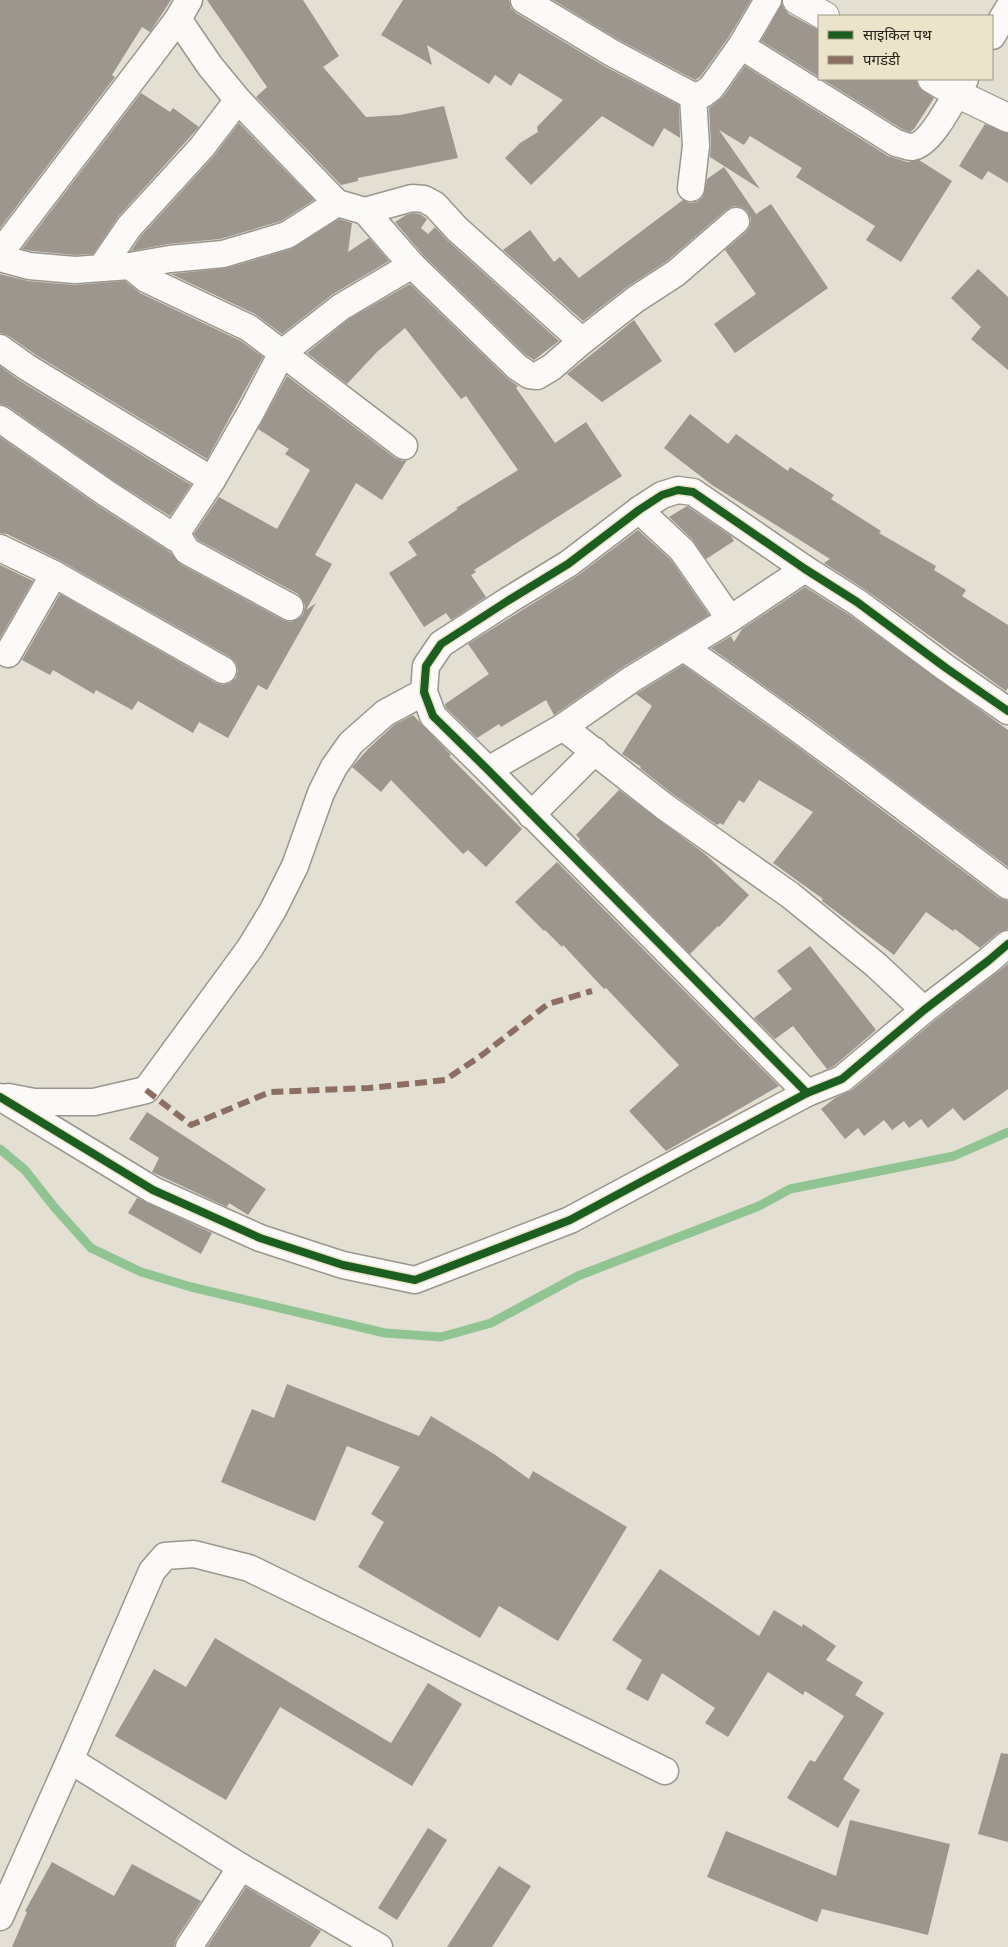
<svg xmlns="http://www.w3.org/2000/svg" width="1008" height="1947" font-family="Overpass,'Noto Sans Devanagari',sans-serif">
<rect width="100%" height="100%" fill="#e3dfd2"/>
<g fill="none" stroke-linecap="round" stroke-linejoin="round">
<path stroke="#90c492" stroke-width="9" d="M 0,1149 L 25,1170 L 55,1208 L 91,1248 L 141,1272 L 191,1287 L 385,1333 L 441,1337 L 491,1323 L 578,1276 L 759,1206 L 790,1189 L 954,1156 L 1008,1132"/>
</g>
<g fill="#9c968e">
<path d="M 0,0 L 171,0 L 150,32 L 142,27 L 112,75 L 115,77 L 0,228 Z"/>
<path d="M 207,0 L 303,0 L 339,56 L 323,67 L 366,117 L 400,115 L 444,106 L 458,158 L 358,178 L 358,181 L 341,185 L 256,97 L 267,87 Z"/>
<path d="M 403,0 L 509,0 L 511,8 L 516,13 L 604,66 L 679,105 L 680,138 L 664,128 L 653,147 L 602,116 L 531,185 L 505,158 L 520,143 L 538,132 L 537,127 L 563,100 L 519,73 L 511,86 L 495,75 L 489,84 L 427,45 L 432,65 L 381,35 Z"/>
<path d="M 553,0 L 751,0 L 728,38 L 700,77 L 695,80 L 619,40 Z"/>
<path d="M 782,3 L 784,8 L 789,14 L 819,30 L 819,77 L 761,41 Z"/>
<path d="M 745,66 L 888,156 L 907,162 L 919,160 L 952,181 L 901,262 L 866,240 L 875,226 L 796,177 L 802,168 L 750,136 L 744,145 L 719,130 L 760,189 L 710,157 L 711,145 L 709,108 L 723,97 Z"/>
<path d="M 822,79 L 916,79 L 919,87 L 934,98 L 914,129 L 910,132 L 902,129 Z"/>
<path d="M 141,93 L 170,112 L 173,108 L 199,127 L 118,217 L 93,254 L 75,255 L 32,251 L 22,249 Z"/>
<path d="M 239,123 L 314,200 L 281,221 L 220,239 L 169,244 L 131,251 L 141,236 L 213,157 Z"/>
<path d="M 985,124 L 1008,133 L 1008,183 L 988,171 L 982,180 L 959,166 Z"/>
<path d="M 724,167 L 756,214 L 771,204 L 828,288 L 735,353 L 714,324 L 756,294 L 725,250 L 746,232 L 750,226 L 751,218 L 747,211 L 741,207 L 734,206 L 726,210 L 667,261 L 627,287 L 583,321 L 503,250 L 530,230 L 554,262 L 560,257 L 579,278 L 683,200 L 690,203 L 697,202 L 703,197 L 707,179 Z"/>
<path d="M 413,213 L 420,214 L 427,219 L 421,228 L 428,234 L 435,227 L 447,240 L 559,341 L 534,360 L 526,355 L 423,255 L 395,222 L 406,215 Z"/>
<path d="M 339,219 L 352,223 L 348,252 L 369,238 L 389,261 L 333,294 L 282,334 L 255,314 L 171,274 L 227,268 L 291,249 Z"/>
<path d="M 978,269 L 1008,297 L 1008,370 L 971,339 L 981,327 L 951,298 Z"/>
<path d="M 0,274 L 28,281 L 74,285 L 125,281 L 140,293 L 241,341 L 263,357 L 207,459 L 36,355 L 9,336 L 0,333 Z"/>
<path d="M 410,284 L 507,378 L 518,386 L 516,388 L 555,443 L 586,422 L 622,476 L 474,570 L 476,572 L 471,575 L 486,597 L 451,620 L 446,613 L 424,627 L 389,573 L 417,555 L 408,542 L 458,509 L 456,508 L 518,470 L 466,396 L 461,399 L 405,328 L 377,352 L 347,384 L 307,353 L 349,319 Z"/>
<path d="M 634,320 L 662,361 L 602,402 L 567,374 Z"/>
<path d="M 0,366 L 20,381 L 191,485 L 170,516 L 114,481 L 9,407 L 0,404 Z"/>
<path d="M 287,376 L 395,458 L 402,461 L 407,460 L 382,500 L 356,483 L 315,555 L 332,564 L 306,610 L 316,603 L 267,690 L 258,685 L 228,738 L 199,722 L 193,733 L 138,701 L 132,710 L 96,690 L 94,694 L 53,670 L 50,675 L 22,660 L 60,594 L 216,683 L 223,685 L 230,683 L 236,678 L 238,670 L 236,663 L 230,657 L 61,561 L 7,534 L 0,533 L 0,437 L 97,505 L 170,552 L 180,564 L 283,620 L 291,622 L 298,619 L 303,615 L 305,606 L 302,599 L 298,594 L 198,540 L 194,534 L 219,497 L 277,529 L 310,470 L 285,454 L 289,449 L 258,429 Z"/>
<path d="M 690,414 L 728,444 L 736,434 L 788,471 L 790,467 L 834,495 L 831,499 L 881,531 L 879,533 L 936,566 L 934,570 L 966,590 L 962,596 L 1008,625 L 1008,688 L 1006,691 L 866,590 L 824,563 L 830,559 L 712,485 L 664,448 Z"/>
<path d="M 687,506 L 731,536 L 734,541 L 706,559 L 692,539 L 669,517 Z"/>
<path d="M 638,530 L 671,560 L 709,615 L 623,667 L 554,715 L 546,700 L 501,727 L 499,724 L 477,738 L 446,708 L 445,704 L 489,674 L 468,644 L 577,576 Z"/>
<path d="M 0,565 L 33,581 L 0,638 Z"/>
<path d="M 805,587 L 848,614 L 1008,730 L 1008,867 L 816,723 L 711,648 L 731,636 L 734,642 L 742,629 Z"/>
<path d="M 683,665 L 798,747 L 999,898 L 1008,901 L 1008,929 L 998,933 L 980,948 L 955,929 L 953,931 L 926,912 L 894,955 L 822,901 L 823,899 L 773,863 L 813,812 L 759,780 L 744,803 L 739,800 L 723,825 L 720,823 L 717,825 L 674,795 L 640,768 L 641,767 L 622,754 L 652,706 L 636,694 Z"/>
<path d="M 413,715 L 451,755 L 449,756 L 522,829 L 486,867 L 468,850 L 463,854 L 391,780 L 381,792 L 352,767 L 368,749 L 394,725 Z"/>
<path d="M 619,790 L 705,854 L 749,895 L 719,927 L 718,926 L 690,954 L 579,841 L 580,839 L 576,835 Z"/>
<path d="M 557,862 L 730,1037 L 779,1086 L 666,1151 L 629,1111 L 679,1065 L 606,988 L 604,989 L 563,945 L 562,947 L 545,930 L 544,931 L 515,902 Z"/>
<path d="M 810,946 L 876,1030 L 834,1066 L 827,1069 L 793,1026 L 775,1039 L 754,1018 L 792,989 L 777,971 Z"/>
<path d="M 1008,964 L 1008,1089 L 964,1121 L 953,1108 L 928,1128 L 921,1119 L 909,1128 L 904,1121 L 892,1130 L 884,1120 L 864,1136 L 858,1128 L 845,1139 L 821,1109 L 835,1098 L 852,1090 L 933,1022 Z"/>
<path d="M 147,1112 L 266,1189 L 248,1215 L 229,1203 L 227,1207 L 152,1172 L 159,1158 L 129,1139 Z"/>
<path d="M 137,1198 L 212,1233 L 201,1254 L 128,1213 Z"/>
<path d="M 287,1384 L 419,1436 L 431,1416 L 494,1454 L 529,1479 L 533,1471 L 627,1527 L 558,1641 L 499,1606 L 480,1638 L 358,1567 L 384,1522 L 371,1514 L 400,1467 L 347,1446 L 315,1521 L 221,1482 L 252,1409 L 274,1418 Z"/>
<path d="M 660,1569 L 759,1636 L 774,1610 L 802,1627 L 803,1624 L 836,1646 L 826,1660 L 863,1682 L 855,1695 L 884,1713 L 843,1779 L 860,1790 L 838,1828 L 787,1798 L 810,1760 L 815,1762 L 844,1716 L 805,1691 L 803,1695 L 768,1672 L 728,1737 L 705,1723 L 715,1708 L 662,1673 L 648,1701 L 626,1689 L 642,1660 L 612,1640 Z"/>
<path d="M 215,1638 L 391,1743 L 428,1683 L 462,1704 L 412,1786 L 280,1707 L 226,1800 L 115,1736 L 154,1669 L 186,1687 Z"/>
<path d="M 1001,1753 L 1008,1754 L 1008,1842 L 978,1834 Z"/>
<path d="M 850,1820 L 950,1844 L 928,1935 L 822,1909 L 817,1922 L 707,1877 L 726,1831 L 836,1876 Z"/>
<path d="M 428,1828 L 447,1840 L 397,1920 L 378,1908 Z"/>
<path d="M 52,1862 L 114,1896 L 132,1864 L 201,1901 L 176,1939 L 174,1947 L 12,1947 L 27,1912 L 25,1911 Z"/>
<path d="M 499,1866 L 531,1886 L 492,1947 L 447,1947 Z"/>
<path d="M 246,1887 L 321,1931 L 310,1947 L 207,1947 Z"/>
</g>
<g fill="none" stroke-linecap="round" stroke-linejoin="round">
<g stroke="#9a968c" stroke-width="29">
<g id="minor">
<path d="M 524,0 L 612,53 L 693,96 L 703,94 L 711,88 L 741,46 L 768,0"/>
<path d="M 178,19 L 210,66 L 238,100 L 337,203 L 365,211 L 412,198 L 424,199 L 435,205 L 457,229 L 582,341 L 636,299 L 676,273 L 736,221"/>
<path d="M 992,36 L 1008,9"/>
<path d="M 741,46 L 896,143 C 901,144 907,147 912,147 C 932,145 955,95 965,79"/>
<path d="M 691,188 L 696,146 L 693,96"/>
<path d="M 365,211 L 412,265 L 517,367 L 529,375 L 537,376 L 552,367 L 582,341"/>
<path d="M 0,253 L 148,59 L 178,19 L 189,0"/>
<path d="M 0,258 L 29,266 L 75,270 L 130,266 L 170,259 L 223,254 L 287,235 L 337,203"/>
<path d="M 130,266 L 146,279 L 249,328 L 282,353 L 341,307 L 412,265"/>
<path d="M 101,268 L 129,227 L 202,147 L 238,100"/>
<path d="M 0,348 L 28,368 L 212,480 L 174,537 L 106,493 L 0,419"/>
<path d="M 212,480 L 251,412 L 282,353 L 404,446"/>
<path d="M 174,537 L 181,541 L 187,551 L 290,607"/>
<path d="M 0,548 L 54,574 L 223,670"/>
<path d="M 730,619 L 805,569"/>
<path d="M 684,648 C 795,724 901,805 1008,886"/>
<path d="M 8,654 L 54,574"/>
<path d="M 563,727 L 665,807 L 790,895 L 876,965 L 924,1010"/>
<path d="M 488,770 L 563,727 L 632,679 L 730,619 L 682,550 L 639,510"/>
<path d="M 531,815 L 595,751"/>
<path d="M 807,1093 L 488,770 L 433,716 L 424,692 L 426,666 L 441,644 L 509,600 L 568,564 L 639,510 L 662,495 L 678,490 L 693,492 L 805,569 L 857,602 L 946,668 L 1008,711"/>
<path d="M 0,1097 L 153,1190 L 260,1238 L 343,1265 L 415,1280 L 570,1220 L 807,1093 L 842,1079 L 924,1010 L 988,961 L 1008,944"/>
<path d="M 8,1097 L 34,1102 L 94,1102 L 146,1090 L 250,948 L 273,910 L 295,866 L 321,793 L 334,767 L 351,743 L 385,713 L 424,692"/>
<path d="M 70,1760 L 152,1571 L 165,1556 L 194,1554 L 249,1568 L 665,1771"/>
<path d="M 0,1917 L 70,1760 L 241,1867"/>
<path d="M 189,1947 L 241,1867 L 379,1947"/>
</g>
</g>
<g stroke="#9a968c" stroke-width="30">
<g id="tertiary">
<path d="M 797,0 L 825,16"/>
<path d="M 932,79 L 956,93 L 1008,118"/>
</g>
</g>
<use href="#minor" stroke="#fbfaf8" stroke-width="26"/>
<use href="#tertiary" stroke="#fbfaf8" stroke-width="28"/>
<path stroke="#8d6e63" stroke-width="6" stroke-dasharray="12 6" stroke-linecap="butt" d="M 146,1090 L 191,1125 L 270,1092 L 369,1088 L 445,1080 L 482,1055 L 548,1004 L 592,991"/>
<g stroke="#ebe3ca" stroke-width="11">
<g id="cycleway">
<path d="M 807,1093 L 488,770 L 433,716 L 424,692 L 426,666 L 441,644 L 509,600 L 568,564 L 639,510 L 662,495 L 678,490 L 693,492 L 805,569 L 857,602 L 946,668 L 1008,711"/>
<path d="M 0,1097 L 153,1190 L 260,1238 L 343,1265 L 415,1280 L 570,1220 L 807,1093 L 842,1079 L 924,1010 L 988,961 L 1008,944"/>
</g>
</g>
<use href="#cycleway" stroke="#1b5e20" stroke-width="8"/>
</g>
<rect x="818" y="15" width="175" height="65" fill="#ebe3ca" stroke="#9c9684"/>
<rect x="828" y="31" width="25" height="8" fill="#1b5e20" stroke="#9c9684"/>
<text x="863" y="40" font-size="15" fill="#26231a">साइकिल पथ</text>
<rect x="828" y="56" width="25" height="8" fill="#8d6e63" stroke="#9c9684"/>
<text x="863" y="65" font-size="15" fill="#26231a">पगडंडी</text>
</svg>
